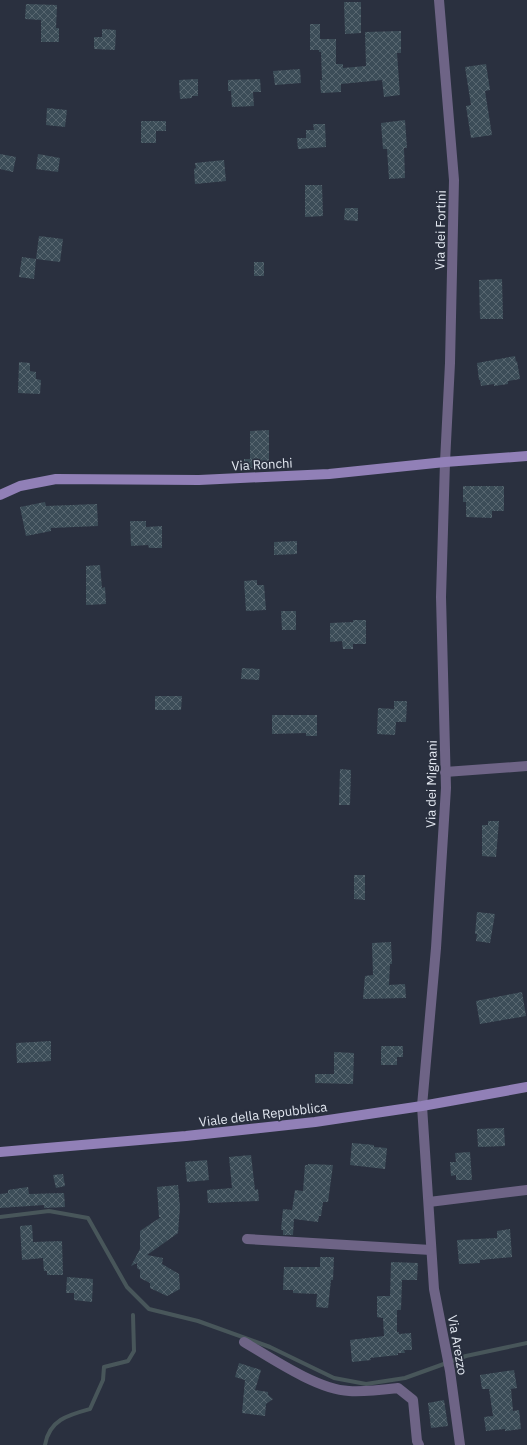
<svg xmlns="http://www.w3.org/2000/svg" width="527" height="1445" font-family="'IBM Plex Sans',sans-serif">
<defs>
<pattern id="building-cross-hatch" width="8" height="8" patternUnits="userSpaceOnUse"><rect width="8" height="8" fill="#3c4d58"/><path d="M0 0l8 8M0 8l8-8" fill="none" stroke="#586770"/></pattern>
</defs>
<rect width="100%" height="100%" fill="#2a303f"/>
<g fill="none" stroke-linecap="round" stroke-linejoin="round">
<g stroke="#48565a" stroke-width="4">
<path d="M 0,1217 L 49,1211 L 88,1218 L 127,1287 L 149,1309 L 198,1321 L 270,1347 L 334,1378 L 366,1384 L 405,1378 L 466,1356 L 527,1343"/>
<path d="M 45,1445 C 49,1420 68,1415 90,1409 L 103,1380 L 104,1367 L 128,1361 L 134,1351 L 133,1315"/>
</g>
</g>
<g fill="url(#building-cross-hatch)">
<path d="M 344,2 L 361,2 L 361,33 L 345,34 Z"/>
<path d="M 26,4 L 57,5 L 56,28 L 59,28 L 59,42 L 41,42 L 41,20 L 25,19 Z"/>
<path d="M 310,24 L 320,24 L 320,39 L 336,39 L 336,64 L 343,64 L 343,68 L 366,66 L 365,32 L 401,31 L 401,53 L 397,53 L 400,95 L 384,97 L 382,80 L 341,84 L 341,92 L 321,93 L 320,80 L 322,80 L 321,52 L 319,52 L 319,50 L 310,50 Z"/>
<path d="M 102,29 L 116,30 L 115,50 L 94,49 L 94,37 L 102,37 Z"/>
<path d="M 486,64 L 490,90 L 485,91 L 492,135 L 471,138 L 466,106 L 471,105 L 465,67 Z"/>
<path d="M 300,69 L 301,83 L 275,85 L 273,71 Z"/>
<path d="M 198,79 L 198,96 L 192,96 L 192,98 L 180,99 L 179,80 Z"/>
<path d="M 260,79 L 261,92 L 253,92 L 254,106 L 232,107 L 231,91 L 228,91 L 228,80 Z"/>
<path d="M 47,108 L 67,110 L 65,127 L 46,125 Z"/>
<path d="M 405,120 L 407,148 L 404,148 L 405,178 L 389,179 L 387,149 L 383,149 L 381,123 Z"/>
<path d="M 141,121 L 166,121 L 166,131 L 156,131 L 156,143 L 141,143 Z"/>
<path d="M 313,124 L 325,124 L 326,147 L 298,149 L 297,138 L 306,138 L 306,130 L 314,130 Z"/>
<path d="M 0,154 L 16,157 L 13,172 L 0,169 Z"/>
<path d="M 38,154 L 60,158 L 58,172 L 36,169 Z"/>
<path d="M 224,160 L 226,181 L 195,184 L 194,169 L 196,168 L 195,163 Z"/>
<path d="M 305,185 L 322,185 L 323,216 L 305,217 Z"/>
<path d="M 345,208 L 358,208 L 358,221 L 344,220 Z"/>
<path d="M 39,236 L 63,239 L 60,262 L 36,259 Z"/>
<path d="M 22,257 L 36,259 L 34,279 L 19,277 Z"/>
<rect x="254" y="262" width="10" height="14"/>
<path d="M 502,279 L 503,319 L 480,319 L 479,280 Z"/>
<path d="M 515,356 L 516,362 L 517,361 L 520,379 L 508,381 L 508,384 L 494,386 L 494,384 L 481,386 L 480,380 L 479,380 L 477,363 Z"/>
<path d="M 19,362 L 30,363 L 30,371 L 36,372 L 36,379 L 41,380 L 40,394 L 18,393 Z"/>
<path d="M 269,430 L 269,468 L 244,468 L 244,459 L 250,459 L 250,431 Z"/>
<path d="M 463,486 L 504,486 L 504,511 L 492,511 L 492,518 L 466,517 L 466,502 L 463,502 Z"/>
<path d="M 45,502 L 46,506 L 97,504 L 98,526 L 51,528 L 51,531 L 26,536 L 20,507 Z"/>
<path d="M 130,521 L 146,521 L 146,527 L 162,526 L 162,548 L 149,548 L 148,545 L 131,546 Z"/>
<path d="M 297,541 L 297,554 L 274,555 L 274,542 Z"/>
<path d="M 100,565 L 102,588 L 105,587 L 106,604 L 86,605 L 86,566 Z"/>
<path d="M 257,580 L 257,585 L 264,585 L 266,610 L 246,611 L 244,581 Z"/>
<path d="M 281,611 L 296,611 L 296,630 L 282,630 Z"/>
<path d="M 353,620 L 366,620 L 366,644 L 353,644 L 353,649 L 343,649 L 342,641 L 330,642 L 330,623 L 353,622 Z"/>
<path d="M 242,668 L 260,669 L 259,680 L 241,679 Z"/>
<path d="M 155,696 L 182,696 L 181,710 L 155,710 Z"/>
<path d="M 394,701 L 407,701 L 406,722 L 396,722 L 395,735 L 377,734 L 378,708 L 394,709 Z"/>
<path d="M 272,715 L 317,715 L 317,736 L 306,736 L 306,733 L 272,734 Z"/>
<path d="M 340,769 L 351,770 L 350,805 L 339,805 Z"/>
<path d="M 488,821 L 499,821 L 496,857 L 482,856 L 482,825 L 488,825 Z"/>
<path d="M 354,875 L 365,875 L 365,900 L 354,899 Z"/>
<path d="M 477,912 L 495,914 L 490,943 L 476,941 L 477,934 L 475,934 Z"/>
<path d="M 391,942 L 392,964 L 390,964 L 389,985 L 405,984 L 406,998 L 363,999 L 365,976 L 373,975 L 372,943 Z"/>
<path d="M 522,992 L 526,1016 L 480,1024 L 476,1001 Z"/>
<path d="M 51,1041 L 51,1061 L 17,1063 L 16,1043 Z"/>
<path d="M 381,1046 L 403,1046 L 403,1057 L 397,1057 L 397,1065 L 381,1065 Z"/>
<path d="M 334,1052 L 354,1053 L 353,1084 L 315,1083 L 315,1074 L 334,1074 Z"/>
<path d="M 504,1128 L 505,1146 L 478,1147 L 477,1129 Z"/>
<path d="M 352,1143 L 374,1145 L 374,1147 L 387,1148 L 385,1169 L 350,1165 Z"/>
<path d="M 470,1152 L 472,1180 L 456,1180 L 456,1175 L 451,1176 L 450,1162 L 456,1162 L 455,1153 Z"/>
<path d="M 251,1155 L 255,1190 L 258,1189 L 259,1201 L 208,1203 L 207,1190 L 232,1188 L 229,1157 Z"/>
<path d="M 207,1160 L 209,1180 L 187,1182 L 185,1162 Z"/>
<path d="M 308,1164 L 333,1165 L 328,1202 L 323,1202 L 321,1216 L 319,1216 L 318,1222 L 294,1219 L 293,1235 L 283,1235 L 283,1230 L 281,1230 L 283,1209 L 292,1210 L 295,1190 L 303,1191 L 305,1165 L 308,1165 Z"/>
<path d="M 63,1174 L 65,1186 L 56,1188 L 53,1175 Z"/>
<path d="M 178,1185 L 180,1207 L 178,1233 L 147,1255 L 163,1258 L 162,1264 L 179,1274 L 180,1289 L 167,1296 L 150,1288 L 150,1283 L 140,1278 L 140,1270 L 137,1268 L 137,1263 L 131,1266 L 140,1249 L 140,1231 L 161,1217 L 159,1217 L 157,1187 Z"/>
<path d="M 28,1187 L 29,1194 L 64,1193 L 65,1207 L 44,1208 L 44,1205 L 0,1208 L 0,1194 L 8,1193 L 8,1190 Z"/>
<path d="M 32,1225 L 33,1242 L 62,1241 L 63,1275 L 47,1275 L 47,1271 L 44,1271 L 43,1258 L 22,1260 L 20,1226 Z"/>
<path d="M 510,1229 L 512,1257 L 480,1260 L 480,1263 L 459,1264 L 457,1240 L 497,1238 L 497,1231 Z"/>
<path d="M 320,1257 L 334,1257 L 333,1280 L 331,1280 L 328,1308 L 316,1307 L 317,1294 L 293,1293 L 293,1290 L 283,1290 L 284,1267 L 320,1267 Z"/>
<path d="M 391,1262 L 418,1263 L 417,1280 L 402,1280 L 401,1310 L 397,1310 L 397,1332 L 399,1332 L 399,1334 L 411,1333 L 412,1350 L 404,1350 L 405,1353 L 398,1353 L 398,1355 L 370,1358 L 371,1360 L 352,1362 L 350,1340 L 384,1336 L 383,1318 L 377,1317 L 377,1296 L 390,1296 Z"/>
<path d="M 67,1277 L 93,1279 L 92,1302 L 74,1300 L 74,1293 L 66,1293 Z"/>
<path d="M 239,1363 L 261,1370 L 255,1390 L 268,1392 L 268,1395 L 273,1399 L 266,1404 L 265,1416 L 242,1413 L 245,1380 L 235,1377 Z"/>
<path d="M 514,1370 L 517,1388 L 511,1389 L 513,1411 L 519,1410 L 521,1429 L 505,1431 L 505,1429 L 486,1431 L 484,1417 L 493,1416 L 489,1389 L 482,1389 L 480,1375 Z"/>
<path d="M 444,1400 L 448,1426 L 431,1428 L 428,1403 Z"/>
</g>
<g fill="none" stroke-linecap="round" stroke-linejoin="round">
<g stroke="#6e6486" stroke-width="10">
<path d="M 439,0 L 454,180 L 450,363 L 445,462 L 441,597 L 446,788 L 436,948 L 422,1106 L 434,1289 L 450,1371 L 460,1445"/>
<path d="M 445,772 L 527,766"/>
<path d="M 429,1202 L 527,1190"/>
<path d="M 247,1239 L 431,1250"/>
<path d="M 244,1342 C 271,1358 318,1390 349,1391 C 365,1392 381,1390 398,1388 L 413,1400 L 417,1441 L 419,1445"/>
</g>
<g stroke="#9180b7" stroke-width="10">
<path d="M 0,495 L 20,486 L 56,479 L 199,480 L 329,474 L 445,462 L 527,456"/>
<path d="M 0,1152 L 186,1136 L 315,1122 L 422,1106 L 527,1087"/>
</g>
</g>
<g text-anchor="middle" stroke-width="3.5" stroke-linejoin="round" paint-order="stroke">
<g font-size="13" fill="#e3e8f1" stroke="#2a303f">
<text transform="translate(440 230) rotate(-89)" y="5">Via dei Fortini</text>
<text transform="translate(262 464) rotate(-3)" y="5">Via Ronchi</text>
<text transform="translate(431 784) rotate(-89)" y="5">Via dei Mignani</text>
<text transform="translate(263 1114) rotate(-7)" y="5">Viale della Repubblica</text>
<text transform="translate(458 1345) rotate(80)" y="5">Via Arezzo</text>
</g>
</g>
</svg>
